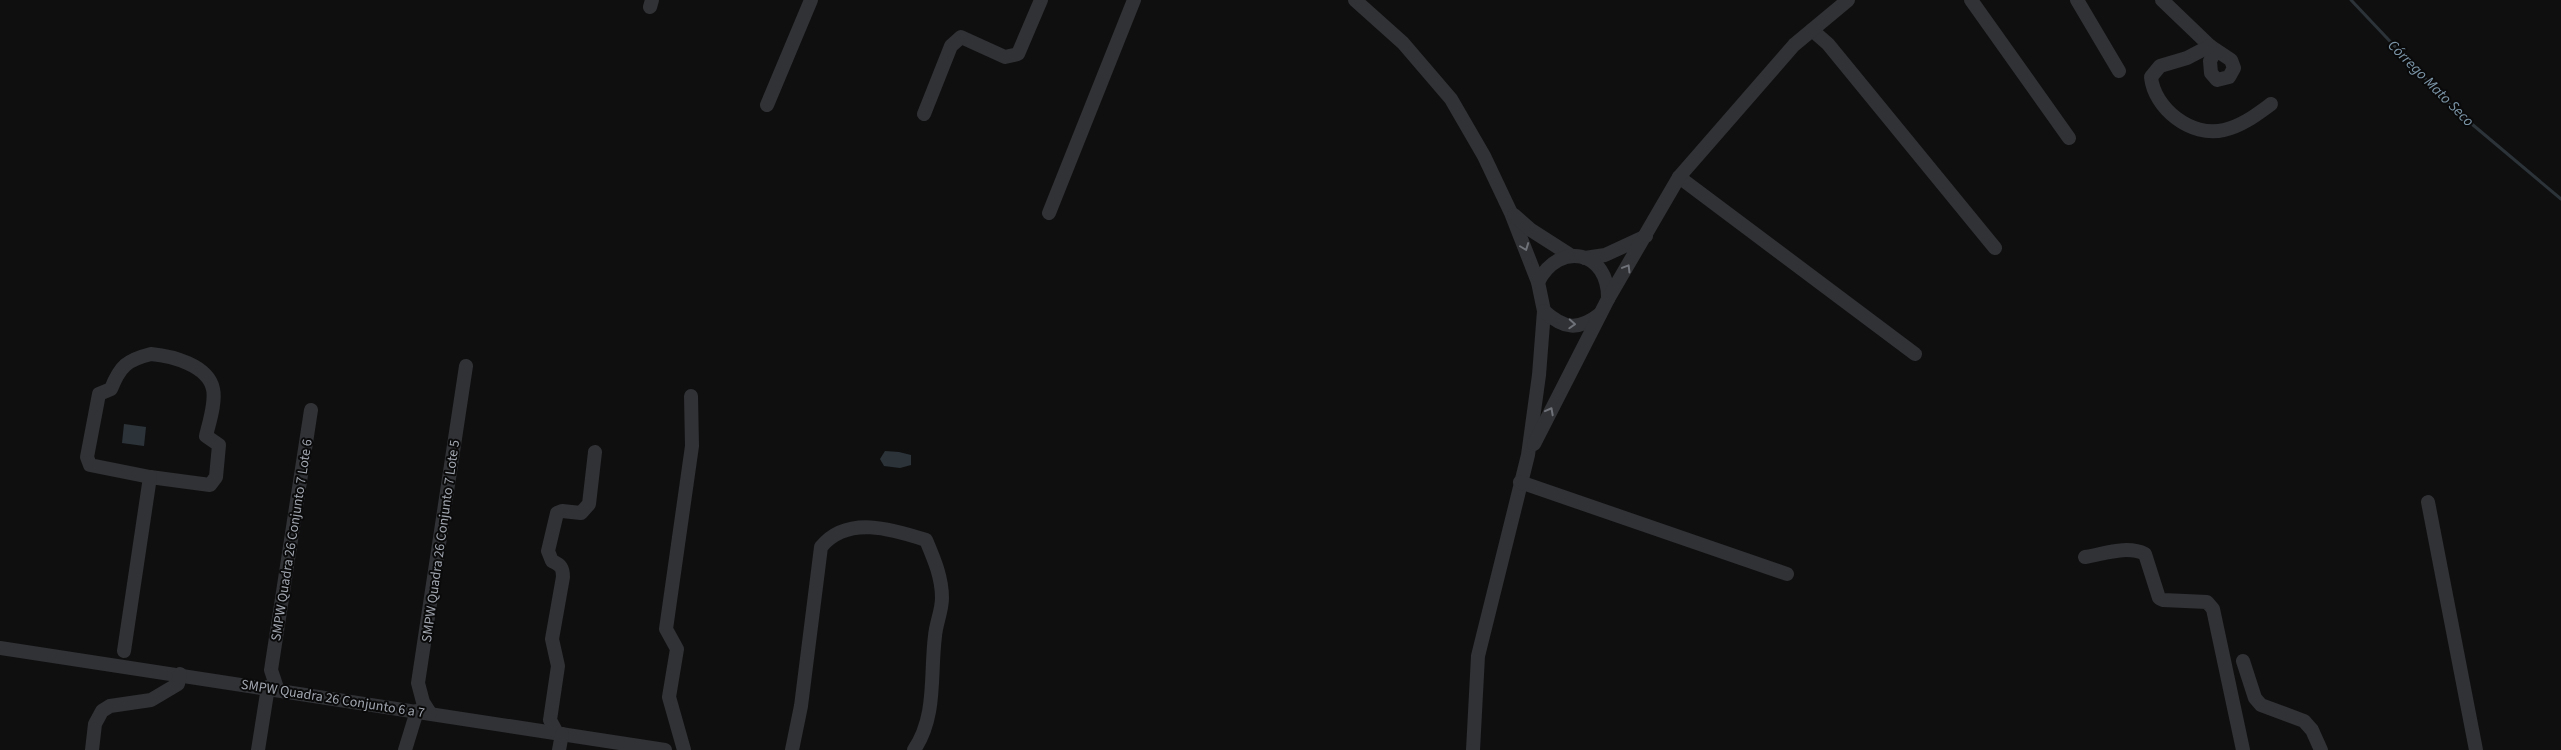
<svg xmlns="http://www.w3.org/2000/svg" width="2561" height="750" font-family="'Source Sans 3',sans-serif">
<rect width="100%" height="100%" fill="#0f0f10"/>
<g fill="#2c3439">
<path d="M 124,424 L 146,427 L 144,446 L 122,443 Z"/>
<path d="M 885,451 L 899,452 L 911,455 L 911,465 L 900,468 L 884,466 L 880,459 Z"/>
</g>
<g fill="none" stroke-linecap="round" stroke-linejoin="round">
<path stroke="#2c3439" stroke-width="3" d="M 2351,0 L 2454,109 L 2561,199"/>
<g stroke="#313235" stroke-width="14">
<path d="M 1355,0 L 1403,43 L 1451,99 L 1484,156 L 1511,213 L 1538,282 L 1544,311 L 1539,375 L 1528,455 L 1478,656 L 1473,750"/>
<path d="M 1971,0 L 2069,138"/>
<path d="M 2077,0 L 2119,71"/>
<path d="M 2162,0 L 2210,46 L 2231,60 L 2234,68 L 2229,77 L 2217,80 L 2211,73 L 2210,61 L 2216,50"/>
<path d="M 650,7 L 652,0"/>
<path d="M 1812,30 L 1828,44 L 1995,248"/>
<path d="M 2210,46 L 2187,58 L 2160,66 L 2151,77 C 2154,108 2191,138 2224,130 C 2242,126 2256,115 2271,104"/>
<path d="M 767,105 L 811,0"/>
<path d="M 924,114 L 951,46 L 961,37 L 1005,57 L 1018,54 L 1041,0"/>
<path d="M 1679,177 L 1915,354"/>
<path d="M 1049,213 L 1134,0"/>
<path d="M 1514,215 L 1531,230 L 1570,255"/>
<path d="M 1585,258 L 1605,255 L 1646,236"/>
<path d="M 1538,282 C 1560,240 1609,251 1608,299"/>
<path d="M 1544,311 C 1564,329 1578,331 1600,314"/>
<path d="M 151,354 C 172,356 208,365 213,389 C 216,402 209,423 206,436 L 219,445 L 216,477 L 210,485 L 150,477 L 90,465 L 87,457 L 99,394 L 111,389 C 120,366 127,360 151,354 Z"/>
<path d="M 1534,444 L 1608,299 L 1679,177 L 1794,45 L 1848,0"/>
<path d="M 1520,482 L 1787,574"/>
<path d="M 2428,502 L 2476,750"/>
<path d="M 2085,557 C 2104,554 2127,545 2145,554 L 2159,598 L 2163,600 L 2207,602 L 2213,609 L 2243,750"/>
<path d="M 0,648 L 665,750"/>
<path d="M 124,651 L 150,477"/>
<path d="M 2243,661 L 2255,698 L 2261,705 L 2304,721 L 2312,730 L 2321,750"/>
<path d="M 277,688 L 271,670 L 311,410"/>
<path d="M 430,713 L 423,702 L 418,683 L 466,366"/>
<path d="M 557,733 L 550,720 L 558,666 L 552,639 L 563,577 C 563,568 561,565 552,561 L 548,551 L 557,513 L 562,511 L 581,513 L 589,504 L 595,452"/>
<path d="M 92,750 L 95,724 L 102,711 L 110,706 L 151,700 L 178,684 L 180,674"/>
<path d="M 258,750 L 268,687"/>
<path d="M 405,750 L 417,711"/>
<path d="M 559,750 L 562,734"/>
<path d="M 684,750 L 669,697 L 677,649 L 666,629 L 692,446 L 691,396"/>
<path d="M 792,750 L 801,706 L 821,547 C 847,515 892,529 926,540 C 934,559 942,577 942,598 C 942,611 936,623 935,636 C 930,675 937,716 914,750"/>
</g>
</g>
<defs><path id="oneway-chevron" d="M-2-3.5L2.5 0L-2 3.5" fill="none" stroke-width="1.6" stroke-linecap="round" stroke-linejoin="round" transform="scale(1.25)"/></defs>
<g stroke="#6f7279">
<use href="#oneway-chevron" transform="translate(1525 247) rotate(69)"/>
<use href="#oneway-chevron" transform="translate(1627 268) rotate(-59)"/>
<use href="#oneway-chevron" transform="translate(1572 324) rotate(3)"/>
<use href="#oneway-chevron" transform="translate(1550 411) rotate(-62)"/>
</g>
<g text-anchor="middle" stroke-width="4" stroke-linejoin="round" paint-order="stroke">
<g font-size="14" fill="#a2a7b0" stroke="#0a0a0b">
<text transform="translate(291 540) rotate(-81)" y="5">SMPW Quadra 26 Conjunto 7 Lote 6</text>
<text transform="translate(440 541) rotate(-82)" y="5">SMPW Quadra 26 Conjunto 7 Lote 5</text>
<text transform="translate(333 698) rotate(9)" y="5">SMPW Quadra 26 Conjunto 6 a 7</text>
</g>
<g font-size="15" font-style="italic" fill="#7c96a8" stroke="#0a0a0b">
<text transform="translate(2431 83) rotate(45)" y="5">Córrego Mato Seco</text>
</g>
</g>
</svg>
